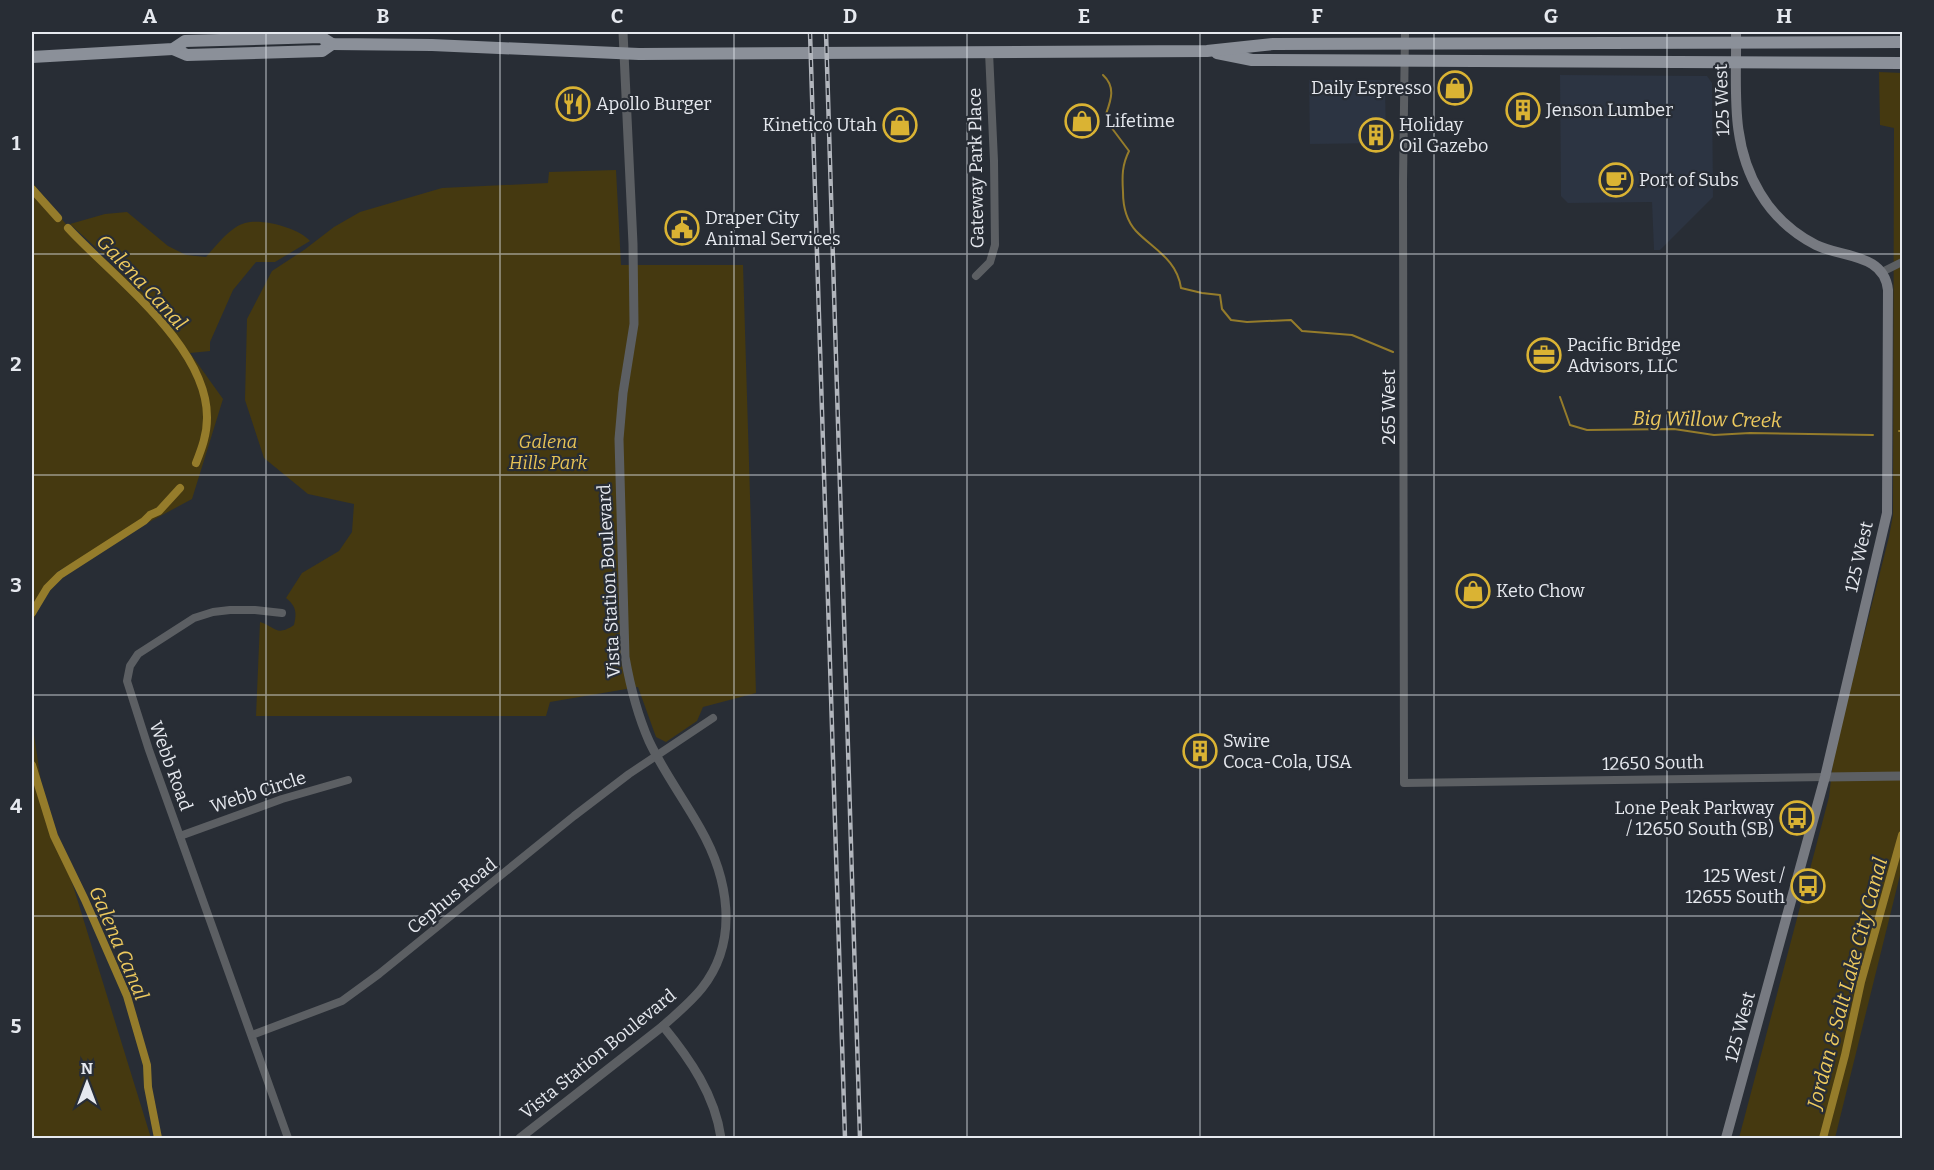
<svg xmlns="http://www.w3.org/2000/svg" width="1934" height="1170" font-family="Bitter,serif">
<rect width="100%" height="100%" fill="#282d35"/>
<g fill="#2c3442">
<path d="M 1560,75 L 1707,76 L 1712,83 L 1713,197 L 1660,250 L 1654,250 L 1652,202 L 1568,203 L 1561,196 Z"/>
<path d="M 1309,80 L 1381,80 L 1385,83 L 1386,143 L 1310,144 Z"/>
</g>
<g fill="#453910">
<path d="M 1879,72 L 1902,73 L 1902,867 L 1835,1138 L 1739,1138 L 1829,797 L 1834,753 L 1889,537 L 1893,515 L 1894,128 L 1880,125 Z"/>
<path d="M 616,170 L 621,265 L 743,265 L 756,693 L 703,707 L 697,721 L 666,742 L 656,737 L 638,687 L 550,702 L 546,716 L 256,716 L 260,622 C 276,627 276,637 294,625 C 297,612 296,606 286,598 L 302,573 L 339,551 L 352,532 L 354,504 L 308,494 L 264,458 L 245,400 L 247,319 L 272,271 L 304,250 L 334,227 L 360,212 L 442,188 L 548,183 L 549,172 Z"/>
<path d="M 32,182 L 65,223 L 156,305 L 177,334 L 157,303 L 70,224 L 105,214 L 127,212 L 168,246 L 186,255 L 206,257 C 216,246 230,227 245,223 C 262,218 299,228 310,241 L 275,262 L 256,262 L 233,290 L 210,342 L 210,351 L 190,353 L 223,399 L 192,499 L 58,571 L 32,622 Z"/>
<path d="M 32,721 L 41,782 L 151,1138 L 32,1138 Z"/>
</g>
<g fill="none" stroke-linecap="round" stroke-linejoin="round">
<g stroke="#957c2b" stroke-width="2">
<path d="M 1103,75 C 1116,87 1111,100 1106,114 L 1111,127 L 1129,151 C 1122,165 1122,176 1123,192 C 1123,205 1126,220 1136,231 C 1153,249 1177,259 1181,288 L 1202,293 L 1220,295 L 1222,309 L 1231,320 L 1247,322 L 1291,320 L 1302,331 L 1352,335 L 1393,352"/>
<path d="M 1560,397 L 1570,425 L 1587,430 L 1674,429 L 1714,435 L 1750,433 L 1873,435"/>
<path d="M 1899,431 L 1902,431"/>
</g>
<g stroke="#957c2b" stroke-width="8">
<path d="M 32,189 L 58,218"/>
<path d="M 68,228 C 113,277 208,346 207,418 C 207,434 202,448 196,463"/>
<path d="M 32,613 L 47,588 L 60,575 L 144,521 L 150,515 L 159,511 L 180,488"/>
<path d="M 32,765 L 54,836 L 85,900 L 127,996 L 147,1065 L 148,1087 L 158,1138"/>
<path d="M 1823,1138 L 1845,1055 L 1861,982 L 1902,835"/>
</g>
<g stroke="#5c5f63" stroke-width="8">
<path d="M 1405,32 L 1403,181 L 1404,783 L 1825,777"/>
<path d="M 1882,272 L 1902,262"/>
<path d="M 976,276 L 990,262 L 995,245 L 994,161 L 989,52"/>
<path d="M 282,613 L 255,610 L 230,610 L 213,612 L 194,618 L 138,654 L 130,666 L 127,681 L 149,750 L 288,1138"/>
<path d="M 180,836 L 282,799 L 348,780"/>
<path d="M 252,1035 L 342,1001 L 379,974 L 574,816 L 629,774 L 713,718"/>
</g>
<g stroke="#5c5f63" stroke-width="9">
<path d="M 1825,777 L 1902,776"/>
<path d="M 663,1026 C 690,1059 715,1095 721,1138"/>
<path d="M 520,1138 L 663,1026 C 676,1014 691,1002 702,988 C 740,940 728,877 700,828 C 684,799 663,771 649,741 C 637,714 630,685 625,657 L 619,439 L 623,393 L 634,324 L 633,244 L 623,32"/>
</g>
<path stroke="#777a81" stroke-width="10" d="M 1726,1138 L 1825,777 L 1887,513 L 1888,290 C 1884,253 1842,258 1816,245 C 1793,233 1773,215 1760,193 C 1729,142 1737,87 1736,32"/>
<g stroke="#8b9099" stroke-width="12">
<path d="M 173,49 L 187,55 L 322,51 L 332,44"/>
<path d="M 1217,53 L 1252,60 L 1902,63"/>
<path d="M 32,57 L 173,49 L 185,41 L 321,37 L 332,44 L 432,45 L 639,54 L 1207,51 L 1273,44 L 1902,42"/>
</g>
<g stroke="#b1b5bc" stroke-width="4.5">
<g id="rail">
<path d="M 810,32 L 845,1138"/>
<path d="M 826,32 L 860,1138"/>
</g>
</g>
<use href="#rail" stroke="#282d35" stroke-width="2" stroke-dasharray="7" stroke-linecap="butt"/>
</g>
<path fill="none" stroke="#e6e9ef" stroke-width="1.5" stroke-opacity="0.55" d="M 266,32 L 266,1138M 500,32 L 500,1138M 734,32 L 734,1138M 967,32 L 967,1138M 1200,32 L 1200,1138M 1434,32 L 1434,1138M 1667,32 L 1667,1138M 32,254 L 1902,254M 32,475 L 1902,475M 32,695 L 1902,695M 32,916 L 1902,916"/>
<defs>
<g id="shop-ring" transform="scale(1.725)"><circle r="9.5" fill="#282d35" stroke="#dab333" stroke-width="1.5"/><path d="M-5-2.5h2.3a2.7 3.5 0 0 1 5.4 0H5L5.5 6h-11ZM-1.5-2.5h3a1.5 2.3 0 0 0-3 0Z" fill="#dab333"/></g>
<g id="restaurant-ring" transform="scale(1.725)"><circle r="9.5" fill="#282d35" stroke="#dab333" stroke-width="1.5"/><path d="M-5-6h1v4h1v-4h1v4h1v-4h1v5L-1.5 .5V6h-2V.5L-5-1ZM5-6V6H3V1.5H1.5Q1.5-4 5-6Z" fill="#dab333"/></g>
<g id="building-ring" transform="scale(1.725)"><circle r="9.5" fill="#282d35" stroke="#dab333" stroke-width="1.5"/><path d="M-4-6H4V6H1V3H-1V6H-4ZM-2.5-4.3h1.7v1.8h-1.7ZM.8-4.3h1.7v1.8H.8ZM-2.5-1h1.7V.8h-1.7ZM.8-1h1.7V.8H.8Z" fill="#dab333"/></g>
<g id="cafe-ring" transform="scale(1.725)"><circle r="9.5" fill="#282d35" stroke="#dab333" stroke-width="1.5"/><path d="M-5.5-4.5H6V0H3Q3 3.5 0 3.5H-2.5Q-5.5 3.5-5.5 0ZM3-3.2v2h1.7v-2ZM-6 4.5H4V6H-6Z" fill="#dab333"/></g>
<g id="civic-ring" transform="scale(1.725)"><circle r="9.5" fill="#282d35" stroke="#dab333" stroke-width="1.5"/><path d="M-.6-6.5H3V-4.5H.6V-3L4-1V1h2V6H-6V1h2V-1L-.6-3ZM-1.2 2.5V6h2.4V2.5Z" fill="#dab333"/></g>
<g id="office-ring" transform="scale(1.725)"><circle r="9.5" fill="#282d35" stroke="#dab333" stroke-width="1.5"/><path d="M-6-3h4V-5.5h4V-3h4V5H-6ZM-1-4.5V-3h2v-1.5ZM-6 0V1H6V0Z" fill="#dab333"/></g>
<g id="bus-ring" transform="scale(1.725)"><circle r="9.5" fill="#282d35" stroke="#dab333" stroke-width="1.5"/><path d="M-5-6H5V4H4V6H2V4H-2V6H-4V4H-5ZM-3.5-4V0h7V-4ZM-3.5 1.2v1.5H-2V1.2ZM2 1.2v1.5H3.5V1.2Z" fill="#dab333"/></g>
</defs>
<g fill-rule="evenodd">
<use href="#shop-ring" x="1455" y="88"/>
<use href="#restaurant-ring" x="573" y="104"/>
<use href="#building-ring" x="1523" y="110"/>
<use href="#shop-ring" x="1082" y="121"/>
<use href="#shop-ring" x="900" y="125"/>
<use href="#building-ring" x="1376" y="135"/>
<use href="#cafe-ring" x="1616" y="180"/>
<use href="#civic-ring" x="682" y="228"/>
<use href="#office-ring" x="1544" y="355"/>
<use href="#shop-ring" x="1473" y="591"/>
<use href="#building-ring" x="1200" y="751"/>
<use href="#bus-ring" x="1797" y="818"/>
<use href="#bus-ring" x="1808" y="886"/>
</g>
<g text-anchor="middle" stroke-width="4.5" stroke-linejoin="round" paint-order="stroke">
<g font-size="18" fill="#e6e9ef" stroke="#282d35" text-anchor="start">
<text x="1432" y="94" text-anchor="end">Daily Espresso</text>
<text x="596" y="110">Apollo Burger</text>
<text x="1546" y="116">Jenson Lumber</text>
<text x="1105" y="127">Lifetime</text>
<text x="877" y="131" text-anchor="end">Kinetico Utah</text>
<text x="1399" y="131">Holiday<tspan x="1399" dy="21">Oil Gazebo</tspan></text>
<text x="1639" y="186">Port of Subs</text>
<text x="705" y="224">Draper City<tspan x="705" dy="21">Animal Services</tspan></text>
<text x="1567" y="351">Pacific Bridge<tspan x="1567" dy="21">Advisors, LLC</tspan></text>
<text x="1496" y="597">Keto Chow</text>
<text x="1223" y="747">Swire<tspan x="1223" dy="21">Coca-Cola, USA</tspan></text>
<text x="1774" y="814" text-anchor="end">Lone Peak Parkway<tspan x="1774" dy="21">/ 12650 South (SB)</tspan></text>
<text x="1785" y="882" text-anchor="end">125 West /<tspan x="1785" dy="21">12655 South</tspan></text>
</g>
<g font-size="18" fill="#e6e9ef" stroke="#282d35">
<text transform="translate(1722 100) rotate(-92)" y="6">125 West</text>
<text transform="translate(976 168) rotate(-91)" y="6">Gateway Park Place</text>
<text transform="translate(1389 407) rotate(-90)" y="6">265 West</text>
<text transform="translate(1859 557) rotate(-77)" y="6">125 West</text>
<text transform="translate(609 581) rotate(-93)" y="6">Vista Station Boulevard</text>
<text transform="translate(1653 763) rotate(-1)" y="6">12650 South</text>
<text transform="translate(171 766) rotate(70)" y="6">Webb Road</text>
<text transform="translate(258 792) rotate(-18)" y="6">Webb Circle</text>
<text transform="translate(452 896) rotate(-39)" y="6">Cephus Road</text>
<text transform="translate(1740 1027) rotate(-75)" y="6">125 West</text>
<text transform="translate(598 1054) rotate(-39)" y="6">Vista Station Boulevard</text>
</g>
<g font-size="18" font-style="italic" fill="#e6c255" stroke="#282d35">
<text x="548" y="448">Galena<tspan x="548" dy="21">Hills Park</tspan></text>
</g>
<g font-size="20" font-style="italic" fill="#eeca5e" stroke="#282d35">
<text transform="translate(142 282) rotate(47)" y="7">Galena Canal</text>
<text transform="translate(1707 419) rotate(1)" y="7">Big Willow Creek</text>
<text transform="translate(119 943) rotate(67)" y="7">Galena Canal</text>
<text transform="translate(1847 983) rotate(-75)" y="7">Jordan &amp; Salt Lake City Canal</text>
</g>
</g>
<rect width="1934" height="1170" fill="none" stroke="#282d35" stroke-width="66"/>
<g transform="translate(87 1083)" stroke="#282d35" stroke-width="4.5" paint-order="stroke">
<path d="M0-4.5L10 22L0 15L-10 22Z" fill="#e6e9ef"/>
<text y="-9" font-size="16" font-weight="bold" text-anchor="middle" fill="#e6e9ef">N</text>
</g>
<rect x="33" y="33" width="1868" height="1104" fill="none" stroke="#e6e9ef" stroke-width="2"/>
<g font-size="20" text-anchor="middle" font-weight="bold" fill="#e6e9ef">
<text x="150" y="23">A</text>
<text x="383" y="23">B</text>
<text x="617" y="23">C</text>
<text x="850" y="23">D</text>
<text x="1084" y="23">E</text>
<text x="1317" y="23">F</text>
<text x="1551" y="23">G</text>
<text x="1784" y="23">H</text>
<text x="16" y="150">1</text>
<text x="16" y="371">2</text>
<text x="16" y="592">3</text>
<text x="16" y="813">4</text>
<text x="16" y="1033">5</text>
</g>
</svg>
